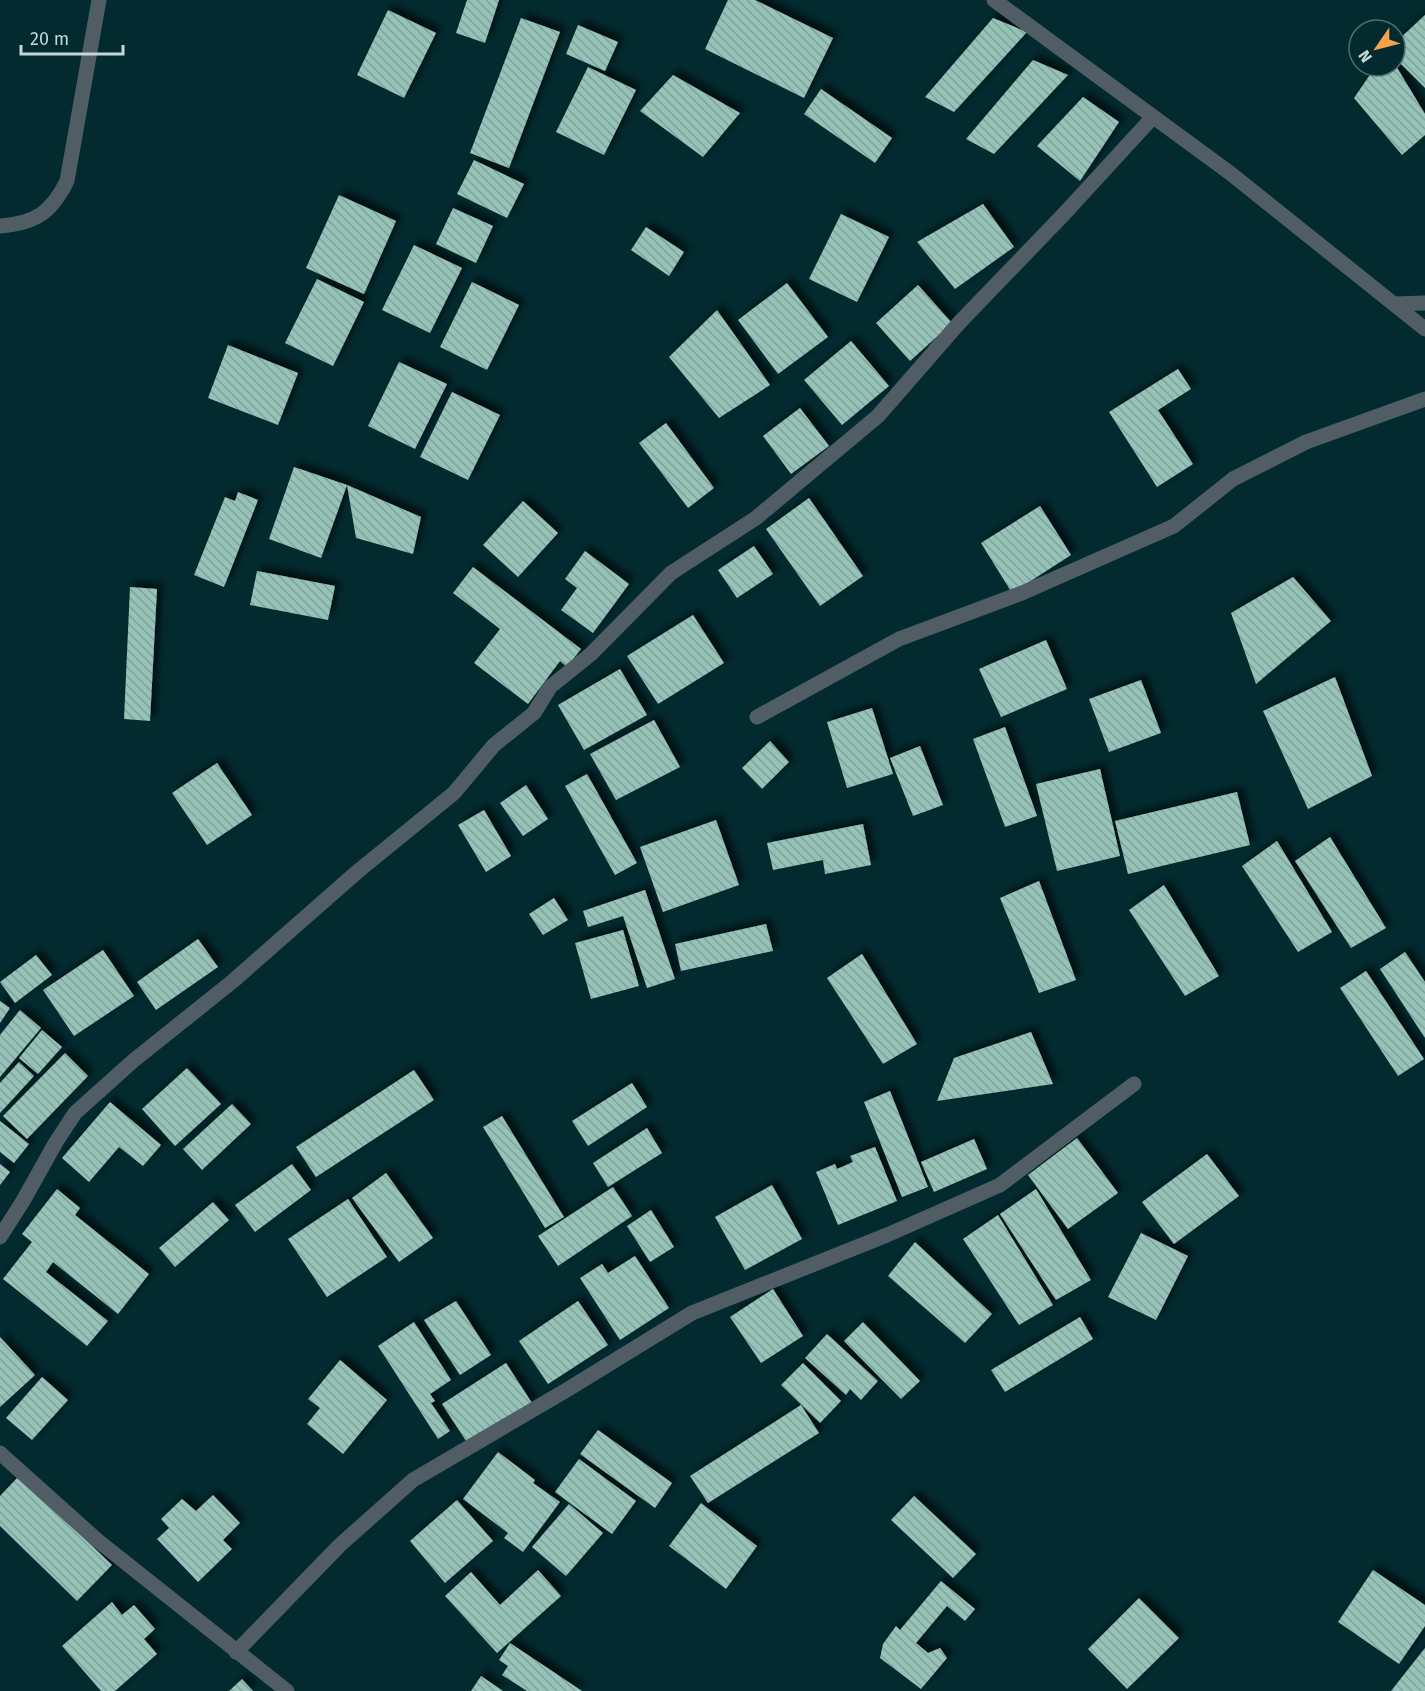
<svg xmlns="http://www.w3.org/2000/svg" width="1425" height="1691" font-family="'Fira Sans',sans-serif">
<defs>
<pattern id="building-back-hatch" width="6" height="6" patternUnits="userSpaceOnUse" patternTransform="scale(1.5)"><rect width="6" height="6" fill="#96c2b8"/><path d="M-1 5l2 2M0 0l6 6M5-1l2 2" fill="none" stroke="#7fa29a"/></pattern>
<filter id="shadow"><feDropShadow dx="5.5" dy="-5.5" stdDeviation="3" flood-color="#0009"/></filter>
</defs>
<rect width="100%" height="100%" fill="#022a2f"/>
<g fill="url(#building-back-hatch)" filter="url(#shadow)">
<path d="M 467,0 L 499,0 L 485,43 L 456,33 Z"/>
<path d="M 728,0 L 755,0 L 833,38 L 804,98 L 705,49 Z"/>
<path d="M 388,10 L 436,33 L 404,98 L 357,75 Z"/>
<path d="M 1425,15 L 1425,88 L 1395,58 L 1395,43 Z"/>
<path d="M 521,18 L 560,32 L 509,168 L 470,153 Z"/>
<path d="M 993,18 L 1027,32 L 954,112 L 925,97 Z"/>
<path d="M 578,25 L 618,42 L 605,71 L 566,54 Z"/>
<path d="M 1033,60 L 1068,75 L 994,154 L 966,139 Z"/>
<path d="M 1376,66 L 1396,66 L 1425,114 L 1425,135 L 1402,155 L 1354,98 Z"/>
<path d="M 588,67 L 636,90 L 604,155 L 556,132 Z"/>
<path d="M 673,75 L 740,113 L 703,157 L 640,111 Z"/>
<path d="M 821,89 L 892,138 L 875,163 L 804,114 Z"/>
<path d="M 1083,97 L 1119,122 L 1080,181 L 1037,146 Z"/>
<path d="M 474,160 L 524,184 L 507,218 L 457,194 Z"/>
<path d="M 339,195 L 396,221 L 364,294 L 306,268 Z"/>
<path d="M 983,204 L 1014,247 L 955,289 L 917,242 Z"/>
<path d="M 453,208 L 493,226 L 476,263 L 436,244 Z"/>
<path d="M 841,214 L 889,237 L 857,302 L 809,279 Z"/>
<path d="M 646,227 L 684,252 L 669,276 L 631,250 Z"/>
<path d="M 414,245 L 462,268 L 430,333 L 382,310 Z"/>
<path d="M 317,279 L 364,302 L 333,366 L 285,343 Z"/>
<path d="M 472,282 L 519,305 L 487,370 L 440,347 Z"/>
<path d="M 787,283 L 828,337 L 778,374 L 738,320 Z"/>
<path d="M 918,285 L 952,323 L 910,361 L 876,323 Z"/>
<path d="M 717,310 L 770,385 L 719,418 L 669,357 Z"/>
<path d="M 851,341 L 889,386 L 842,425 L 804,380 Z"/>
<path d="M 228,345 L 298,373 L 278,425 L 208,398 Z"/>
<path d="M 399,362 L 447,384 L 415,449 L 368,426 Z"/>
<path d="M 1178,369 L 1191,389 L 1158,410 L 1193,464 L 1157,487 L 1109,412 Z"/>
<path d="M 452,392 L 500,415 L 468,480 L 420,457 Z"/>
<path d="M 800,408 L 829,446 L 791,474 L 763,436 Z"/>
<path d="M 666,423 L 714,488 L 688,508 L 639,443 Z"/>
<path d="M 294,467 L 347,485 L 321,558 L 269,539 Z"/>
<path d="M 347,485 L 421,517 L 413,554 L 356,538 Z"/>
<path d="M 238,492 L 258,500 L 224,587 L 194,575 L 225,497 L 235,501 Z"/>
<path d="M 809,498 L 863,576 L 820,606 L 766,529 Z"/>
<path d="M 523,501 L 558,533 L 518,577 L 483,545 Z"/>
<path d="M 1040,506 L 1071,555 L 1012,593 L 981,543 Z"/>
<path d="M 754,546 L 773,574 L 737,598 L 718,570 Z"/>
<path d="M 585,551 L 629,584 L 593,633 L 561,610 L 577,588 L 565,579 Z"/>
<path d="M 473,567 L 581,649 L 567,667 L 560,661 L 528,704 L 474,663 L 500,629 L 453,593 Z"/>
<path d="M 257,571 L 335,586 L 328,620 L 250,605 Z"/>
<path d="M 1293,577 L 1331,621 L 1256,684 L 1231,613 Z"/>
<path d="M 130,587 L 157,589 L 150,721 L 124,719 Z"/>
<path d="M 693,615 L 724,663 L 658,704 L 627,656 Z"/>
<path d="M 1046,640 L 1067,689 L 1001,717 L 979,669 Z"/>
<path d="M 620,669 L 647,715 L 584,750 L 558,705 Z"/>
<path d="M 1335,677 L 1372,776 L 1308,809 L 1263,711 Z"/>
<path d="M 1141,680 L 1161,733 L 1109,752 L 1089,699 Z"/>
<path d="M 872,708 L 893,774 L 847,788 L 827,722 Z"/>
<path d="M 654,720 L 680,767 L 616,800 L 590,754 Z"/>
<path d="M 1005,727 L 1037,816 L 1005,827 L 973,739 Z"/>
<path d="M 770,741 L 789,762 L 762,789 L 742,768 Z"/>
<path d="M 920,746 L 943,805 L 913,816 L 890,758 Z"/>
<path d="M 217,763 L 252,815 L 207,845 L 172,793 Z"/>
<path d="M 1100,769 L 1120,856 L 1057,871 L 1036,784 Z"/>
<path d="M 587,774 L 637,863 L 615,875 L 565,786 Z"/>
<path d="M 526,785 L 548,819 L 523,836 L 500,803 Z"/>
<path d="M 1237,792 L 1250,845 L 1128,874 L 1115,821 Z"/>
<path d="M 484,810 L 511,856 L 486,872 L 458,825 Z"/>
<path d="M 716,820 L 739,885 L 663,912 L 640,847 Z"/>
<path d="M 863,824 L 871,865 L 825,874 L 823,860 L 773,870 L 767,843 Z"/>
<path d="M 1330,837 L 1386,928 L 1351,948 L 1295,861 Z"/>
<path d="M 1277,841 L 1332,932 L 1298,952 L 1242,866 Z"/>
<path d="M 1039,881 L 1076,980 L 1039,993 L 1000,898 Z"/>
<path d="M 1164,885 L 1219,976 L 1185,996 L 1129,910 Z"/>
<path d="M 645,890 L 675,979 L 647,988 L 623,916 L 588,927 L 583,911 Z"/>
<path d="M 554,898 L 568,920 L 543,935 L 529,914 Z"/>
<path d="M 766,924 L 773,951 L 681,971 L 675,944 Z"/>
<path d="M 623,930 L 639,986 L 591,999 L 575,943 Z"/>
<path d="M 198,939 L 218,967 L 156,1010 L 137,982 Z"/>
<path d="M 103,950 L 134,996 L 74,1036 L 43,990 Z"/>
<path d="M 1405,952 L 1425,982 L 1425,1038 L 1380,969 Z"/>
<path d="M 862,954 L 917,1044 L 883,1064 L 827,978 Z"/>
<path d="M 36,955 L 52,975 L 15,1003 L 0,982 Z"/>
<path d="M 1366,971 L 1424,1059 L 1398,1076 L 1340,988 Z"/>
<path d="M 0,1001 L 10,1008 L 0,1023 Z"/>
<path d="M 20,1010 L 41,1028 L 0,1077 L 0,1035 Z"/>
<path d="M 42,1030 L 62,1047 L 38,1074 L 19,1058 Z"/>
<path d="M 1031,1032 L 1053,1084 L 937,1101 L 954,1058 Z"/>
<path d="M 65,1053 L 88,1076 L 27,1139 L 3,1116 Z"/>
<path d="M 19,1062 L 34,1076 L 0,1113 L 0,1083 Z"/>
<path d="M 187,1068 L 221,1104 L 175,1146 L 142,1109 Z"/>
<path d="M 414,1070 L 434,1100 L 316,1177 L 296,1147 Z"/>
<path d="M 632,1083 L 647,1107 L 588,1146 L 572,1121 Z"/>
<path d="M 890,1091 L 928,1187 L 902,1197 L 864,1102 Z"/>
<path d="M 110,1102 L 161,1145 L 143,1166 L 119,1147 L 89,1182 L 62,1158 Z"/>
<path d="M 232,1104 L 251,1124 L 202,1170 L 183,1149 Z"/>
<path d="M 502,1116 L 564,1217 L 545,1228 L 483,1127 Z"/>
<path d="M 0,1121 L 29,1144 L 14,1163 L 0,1152 Z"/>
<path d="M 647,1128 L 662,1153 L 608,1187 L 593,1163 Z"/>
<path d="M 1077,1138 L 1118,1193 L 1068,1229 L 1028,1175 Z"/>
<path d="M 974,1139 L 987,1169 L 934,1192 L 921,1162 Z"/>
<path d="M 875,1147 L 897,1201 L 838,1225 L 816,1172 L 835,1164 L 837,1169 L 853,1162 L 850,1156 Z"/>
<path d="M 1207,1154 L 1239,1196 L 1174,1244 L 1142,1202 Z"/>
<path d="M 0,1164 L 10,1172 L 0,1185 Z"/>
<path d="M 292,1164 L 311,1190 L 255,1232 L 235,1205 Z"/>
<path d="M 386,1173 L 433,1238 L 399,1262 L 352,1198 Z"/>
<path d="M 772,1185 L 802,1239 L 745,1270 L 715,1217 Z"/>
<path d="M 613,1187 L 632,1216 L 558,1266 L 538,1236 Z"/>
<path d="M 57,1189 L 80,1208 L 75,1215 L 149,1274 L 118,1314 L 53,1262 L 46,1272 L 108,1321 L 87,1346 L 3,1279 L 32,1242 L 22,1234 Z"/>
<path d="M 1036,1189 L 1091,1280 L 1056,1300 L 1000,1214 Z"/>
<path d="M 348,1199 L 387,1257 L 327,1297 L 288,1239 Z"/>
<path d="M 213,1202 L 229,1220 L 175,1267 L 159,1248 Z"/>
<path d="M 651,1210 L 674,1247 L 650,1262 L 627,1226 Z"/>
<path d="M 998,1215 L 1053,1305 L 1019,1325 L 963,1239 Z"/>
<path d="M 1141,1233 L 1188,1256 L 1156,1320 L 1108,1297 Z"/>
<path d="M 915,1242 L 992,1314 L 965,1343 L 888,1276 Z"/>
<path d="M 635,1256 L 669,1308 L 620,1340 L 580,1278 L 602,1264 L 608,1273 Z"/>
<path d="M 773,1289 L 803,1336 L 761,1363 L 730,1317 Z"/>
<path d="M 456,1301 L 491,1355 L 460,1375 L 424,1320 Z"/>
<path d="M 578,1301 L 608,1345 L 548,1384 L 519,1341 Z"/>
<path d="M 1080,1317 L 1093,1339 L 1005,1392 L 991,1370 Z"/>
<path d="M 414,1322 L 451,1380 L 430,1394 L 435,1401 L 431,1403 L 450,1431 L 438,1439 L 378,1346 Z"/>
<path d="M 863,1322 L 920,1381 L 901,1399 L 844,1341 Z"/>
<path d="M 827,1334 L 878,1381 L 861,1400 L 850,1389 L 846,1395 L 805,1358 Z"/>
<path d="M 0,1337 L 35,1375 L 0,1407 Z"/>
<path d="M 340,1360 L 387,1400 L 343,1454 L 307,1424 L 320,1408 L 308,1399 Z"/>
<path d="M 506,1363 L 532,1403 L 468,1444 L 442,1404 Z"/>
<path d="M 803,1363 L 841,1401 L 820,1423 L 781,1385 Z"/>
<path d="M 42,1377 L 68,1400 L 32,1440 L 6,1418 Z"/>
<path d="M 801,1405 L 819,1433 L 708,1503 L 690,1476 Z"/>
<path d="M 598,1430 L 672,1483 L 655,1508 L 580,1454 Z"/>
<path d="M 498,1452 L 535,1480 L 533,1483 L 560,1502 L 523,1552 L 504,1538 L 508,1533 L 463,1499 Z"/>
<path d="M 579,1459 L 636,1501 L 612,1534 L 555,1492 Z"/>
<path d="M 19,1476 L 112,1565 L 77,1601 L 0,1526 L 0,1496 Z"/>
<path d="M 213,1495 L 240,1523 L 223,1540 L 232,1549 L 198,1582 L 157,1539 L 169,1528 L 161,1519 L 182,1499 L 196,1511 Z"/>
<path d="M 914,1496 L 976,1554 L 953,1578 L 891,1520 Z"/>
<path d="M 457,1500 L 493,1541 L 445,1583 L 410,1541 Z"/>
<path d="M 701,1503 L 757,1546 L 726,1589 L 669,1546 Z"/>
<path d="M 569,1504 L 603,1533 L 566,1576 L 532,1547 Z"/>
<path d="M 538,1570 L 561,1596 L 497,1653 L 445,1596 L 471,1572 L 500,1605 Z"/>
<path d="M 1373,1570 L 1425,1605 L 1425,1626 L 1399,1664 L 1338,1622 Z"/>
<path d="M 941,1581 L 975,1609 L 965,1621 L 947,1606 L 916,1643 L 928,1653 L 940,1648 L 947,1658 L 921,1689 L 880,1658 L 883,1644 L 896,1626 L 900,1630 Z"/>
<path d="M 1139,1598 L 1179,1638 L 1127,1689 L 1088,1649 Z"/>
<path d="M 112,1602 L 122,1615 L 134,1605 L 155,1629 L 144,1639 L 157,1654 L 115,1691 L 101,1691 L 62,1646 Z"/>
<path d="M 510,1643 L 582,1691 L 527,1691 L 502,1675 L 508,1666 L 499,1660 Z"/>
<path d="M 1425,1648 L 1425,1691 L 1391,1691 Z"/>
<path d="M 481,1676 L 503,1691 L 471,1691 Z"/>
<path d="M 242,1679 L 253,1691 L 229,1691 Z"/>
</g>
<g fill="none" stroke-linecap="round" stroke-linejoin="round">
<g stroke="#515d65" stroke-width="15">
<path d="M 994,0 L 1230,173 L 1425,329"/>
<path d="M 0,226 C 36,223 51,213 67,181 L 99,0"/>
<path d="M 1394,304 L 1425,303"/>
<path d="M 757,717 L 899,639 L 1022,593 L 1174,526 L 1233,479 L 1306,442 L 1425,399"/>
<path d="M 0,1237 L 23,1201 L 56,1142 L 75,1113 L 133,1061 L 233,981 L 357,872 L 454,793 L 494,745 L 534,713 L 550,687 L 591,654 L 671,573 L 756,518 L 878,416 L 959,323 L 1064,214 L 1153,117"/>
<path d="M 0,1453 L 97,1540 L 287,1691"/>
<path d="M 236,1652 L 340,1545 L 413,1480 L 565,1391 L 692,1313 L 887,1235 L 1000,1185 L 1134,1084"/>
</g>
</g>
<g transform="translate(1377 48) rotate(235)"><circle r="28" fill="#022a2f" stroke="#4f6f73" stroke-width="1.5"/>
<path d="M0-4.5L10 22L0 15L-10 22Z" fill="#f8a14a"/>
<text y="-9" font-size="16" font-weight="bold" text-anchor="middle" fill="#c3d7da">N</text>
</g>
<path d="M21 45v9h102v-9" fill="none" stroke="#c3d7da" stroke-width="3"/>
<text x="30" y="45" font-size="18" fill="#c3d7da" stroke="#022a2f" stroke-width="4.5" paint-order="stroke">20 m</text>
</svg>
